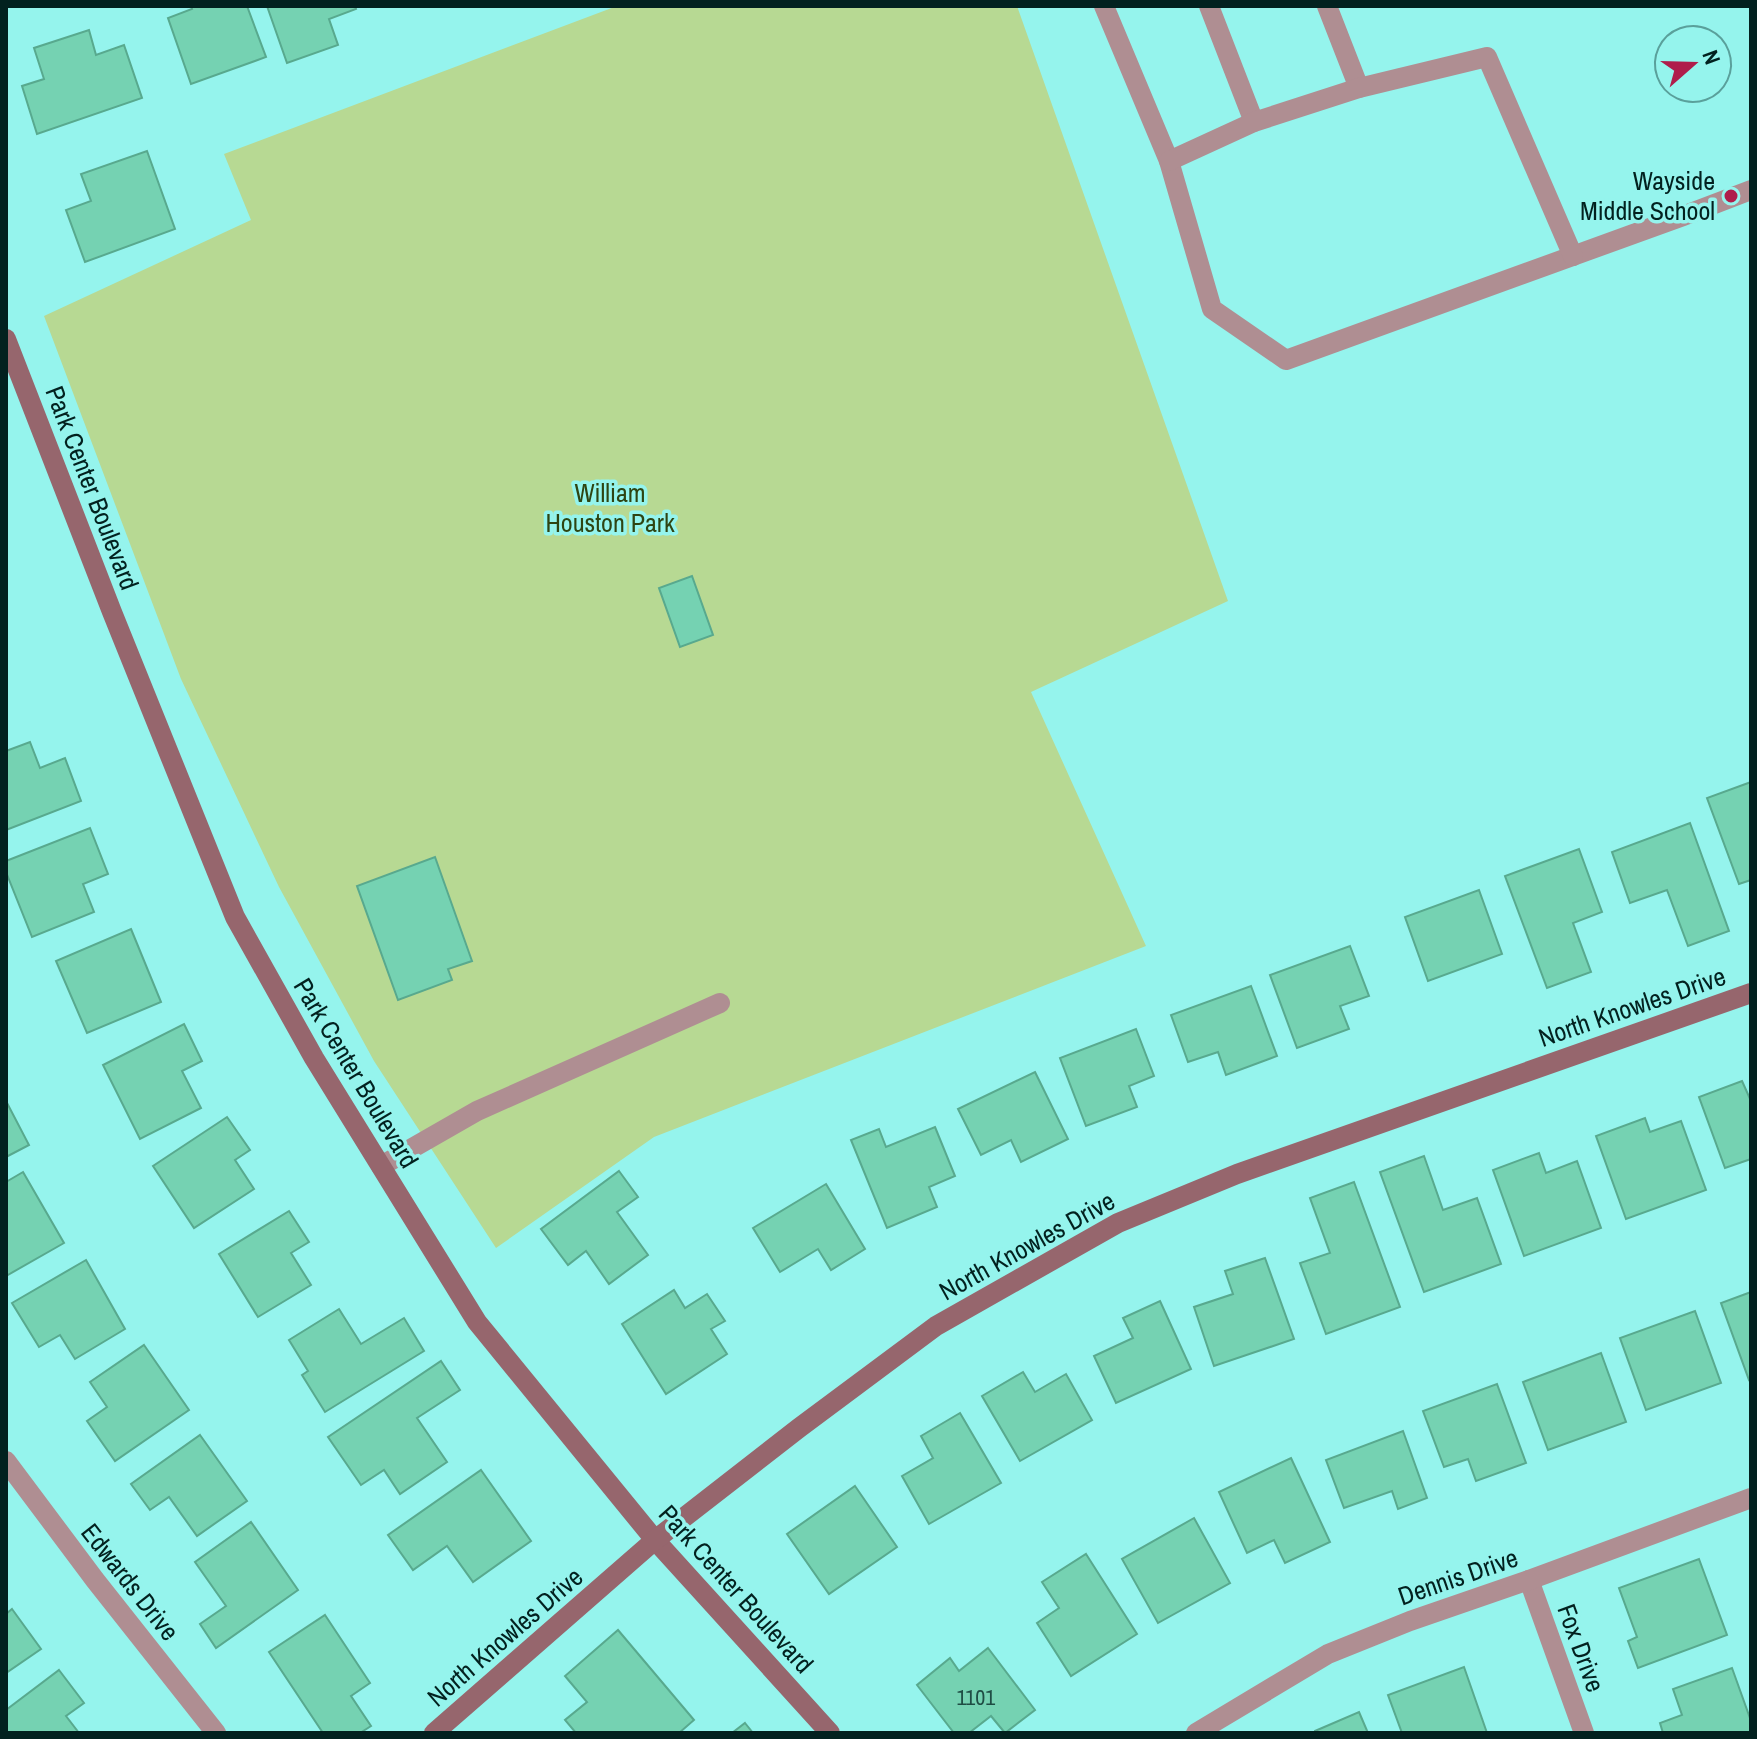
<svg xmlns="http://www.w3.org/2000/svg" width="1757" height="1739" font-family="'Archivo Narrow',sans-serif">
<rect width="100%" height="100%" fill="#95f4ed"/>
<path fill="#b7d993" d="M 617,6 L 1017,6 L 1228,601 L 1031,692 L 1146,946 L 654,1137 L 496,1248 L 374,1061 L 279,887 L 181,679 L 44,316 L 251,220 L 224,154 Z"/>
<g fill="#75d2b2" stroke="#58a98e" stroke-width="2">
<path d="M 191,6 L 247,6 L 266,57 L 191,84 L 168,18 L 192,9 Z"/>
<path d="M 267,6 L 355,6 L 356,9 L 329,19 L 338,45 L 287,63 Z"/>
<path d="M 89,30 L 96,55 L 124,45 L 142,98 L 37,134 L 22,86 L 44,79 L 34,48 Z"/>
<path d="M 147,151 L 175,229 L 85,262 L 66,210 L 91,201 L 81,174 Z"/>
<path d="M 692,576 L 713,635 L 680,647 L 659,588 Z"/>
<path d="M 30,742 L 40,768 L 65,758 L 81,801 L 6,830 L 6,751 Z"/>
<path d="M 1751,782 L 1751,880 L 1739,884 L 1707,798 Z"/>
<path d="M 1690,823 L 1729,931 L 1688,946 L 1667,890 L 1630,903 L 1612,852 Z"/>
<path d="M 90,828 L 108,874 L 83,884 L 94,912 L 32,937 L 6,872 L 6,861 Z"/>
<path d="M 1579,849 L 1602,912 L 1573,923 L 1591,972 L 1547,988 L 1505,876 Z"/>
<path d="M 435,857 L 472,961 L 448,969 L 452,980 L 398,1000 L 357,886 Z"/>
<path d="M 1479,890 L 1502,954 L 1428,981 L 1405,917 Z"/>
<path d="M 131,929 L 161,1002 L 87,1033 L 56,961 Z"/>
<path d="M 1350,946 L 1369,996 L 1340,1006 L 1349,1029 L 1297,1048 L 1270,975 Z"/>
<path d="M 1251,986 L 1277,1056 L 1226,1075 L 1218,1052 L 1188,1062 L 1171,1015 Z"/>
<path d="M 184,1024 L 202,1061 L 182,1071 L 201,1108 L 140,1139 L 103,1065 Z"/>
<path d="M 1136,1029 L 1154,1076 L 1129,1086 L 1137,1107 L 1086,1126 L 1060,1058 Z"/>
<path d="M 1035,1072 L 1068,1139 L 1021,1162 L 1011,1140 L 981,1155 L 958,1109 Z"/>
<path d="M 1742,1081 L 1751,1101 L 1751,1159 L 1725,1168 L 1699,1097 Z"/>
<path d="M 6,1101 L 29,1145 L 6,1157 Z"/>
<path d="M 227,1117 L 250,1150 L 235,1160 L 254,1189 L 194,1228 L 153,1166 Z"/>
<path d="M 1645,1118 L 1650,1132 L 1681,1121 L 1706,1190 L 1626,1219 L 1596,1136 Z"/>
<path d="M 935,1127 L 955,1176 L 929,1187 L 937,1207 L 887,1228 L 851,1140 L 879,1129 L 886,1147 Z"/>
<path d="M 1539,1153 L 1546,1173 L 1577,1161 L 1601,1228 L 1524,1256 L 1493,1170 Z"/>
<path d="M 1424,1156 L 1443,1210 L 1477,1198 L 1501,1264 L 1424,1292 L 1380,1172 Z"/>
<path d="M 619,1171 L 638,1197 L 617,1212 L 648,1255 L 609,1284 L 586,1251 L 568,1265 L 541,1229 Z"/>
<path d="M 23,1172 L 64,1243 L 6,1276 L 6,1182 Z"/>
<path d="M 1354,1182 L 1400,1307 L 1326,1334 L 1300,1263 L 1330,1253 L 1310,1198 Z"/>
<path d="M 826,1184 L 865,1249 L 831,1270 L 818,1249 L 780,1272 L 753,1228 Z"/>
<path d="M 289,1211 L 309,1242 L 291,1253 L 311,1285 L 258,1317 L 219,1254 Z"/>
<path d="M 1265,1258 L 1294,1339 L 1214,1366 L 1194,1307 L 1233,1294 L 1225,1271 Z"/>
<path d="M 86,1260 L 125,1329 L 75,1359 L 60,1335 L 39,1347 L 12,1303 Z"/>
<path d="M 674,1290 L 685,1308 L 707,1294 L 725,1321 L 711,1329 L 727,1354 L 666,1394 L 622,1324 Z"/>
<path d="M 1751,1292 L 1751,1379 L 1749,1380 L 1721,1303 Z"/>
<path d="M 1160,1301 L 1191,1369 L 1116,1403 L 1094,1356 L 1133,1338 L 1123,1318 Z"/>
<path d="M 339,1309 L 361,1344 L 404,1318 L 424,1351 L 325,1412 L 302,1375 L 308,1371 L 289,1340 Z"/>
<path d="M 1695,1311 L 1721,1383 L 1646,1410 L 1620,1338 Z"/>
<path d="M 144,1345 L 189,1410 L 115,1461 L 87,1421 L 107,1407 L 90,1382 Z"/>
<path d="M 1601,1353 L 1626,1422 L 1548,1450 L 1523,1382 Z"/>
<path d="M 441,1361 L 460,1390 L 417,1418 L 447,1462 L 400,1494 L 384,1470 L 361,1485 L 328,1437 Z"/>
<path d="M 1023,1372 L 1035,1392 L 1066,1374 L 1092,1420 L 1020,1461 L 982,1396 Z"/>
<path d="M 1497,1384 L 1526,1463 L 1476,1481 L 1468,1459 L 1444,1467 L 1423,1411 Z"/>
<path d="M 960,1413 L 1001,1483 L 929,1524 L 902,1476 L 933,1458 L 921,1436 Z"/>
<path d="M 1403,1431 L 1427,1498 L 1398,1509 L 1392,1491 L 1344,1508 L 1326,1460 Z"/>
<path d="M 200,1435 L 247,1501 L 197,1536 L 169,1497 L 150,1510 L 131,1484 Z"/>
<path d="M 1291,1458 L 1330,1542 L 1285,1563 L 1274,1540 L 1247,1553 L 1219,1492 Z"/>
<path d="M 481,1470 L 531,1541 L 473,1582 L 447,1546 L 413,1570 L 388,1535 Z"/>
<path d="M 855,1486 L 897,1547 L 829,1594 L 787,1534 Z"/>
<path d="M 1194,1518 L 1230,1583 L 1158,1623 L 1122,1559 Z"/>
<path d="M 251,1522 L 298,1590 L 216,1648 L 200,1624 L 226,1606 L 195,1562 Z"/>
<path d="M 1086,1554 L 1137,1634 L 1071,1676 L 1037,1623 L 1059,1608 L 1042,1582 Z"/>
<path d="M 1699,1559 L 1727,1635 L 1638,1668 L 1628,1641 L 1637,1637 L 1619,1588 Z"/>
<path d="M 12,1609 L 41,1649 L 6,1673 L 6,1614 Z"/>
<path d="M 325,1615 L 370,1683 L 351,1696 L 371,1726 L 360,1733 L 323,1733 L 269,1652 Z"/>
<path d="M 618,1630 L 694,1720 L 679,1733 L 576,1733 L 565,1720 L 587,1702 L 565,1676 Z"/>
<path d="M 988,1648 L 1035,1710 L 1005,1733 L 991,1716 L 969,1733 L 954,1733 L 917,1685 L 950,1658 L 959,1671 Z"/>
<path d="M 1464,1667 L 1487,1733 L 1402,1733 L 1388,1695 Z"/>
<path d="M 1732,1668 L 1751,1721 L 1751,1733 L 1663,1733 L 1660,1723 L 1682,1715 L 1673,1689 Z"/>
<path d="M 59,1670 L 84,1703 L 66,1716 L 79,1733 L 6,1733 L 6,1710 Z"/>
<path d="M 1359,1712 L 1368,1733 L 1315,1733 L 1315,1731 Z"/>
<path d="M 745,1723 L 753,1733 L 732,1733 Z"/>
</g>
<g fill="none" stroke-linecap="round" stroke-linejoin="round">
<g stroke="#af8e92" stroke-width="20">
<path d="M 1104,6 L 1169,161 L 1212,309 L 1286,360 L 1683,216 L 1751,190"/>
<path d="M 1209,6 L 1254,122"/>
<path d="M 1327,6 L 1359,88"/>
<path d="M 1169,161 L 1254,122 L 1359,88 L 1487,57 L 1573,256"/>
<path d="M 381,1166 L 477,1111 L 720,1003"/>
</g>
<g stroke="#af8e92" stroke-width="20">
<path d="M 6,1461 L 95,1580 L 216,1733"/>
<path d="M 1529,1580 L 1584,1733"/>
<path d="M 1196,1733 L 1328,1654 L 1410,1621 L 1529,1580 L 1751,1498"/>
</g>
<g stroke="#96666d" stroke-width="20">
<path d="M 6,339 L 112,612 L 235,917 L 314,1058 L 477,1322 L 655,1540 L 830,1733"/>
<path d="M 434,1733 L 655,1540 L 799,1428 L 936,1326 L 1118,1223 L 1237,1174 L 1751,993"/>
</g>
</g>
<circle fill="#af1d4b" stroke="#95f4ed" stroke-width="3" cx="1731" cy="196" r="8"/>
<g text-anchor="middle" stroke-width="7" stroke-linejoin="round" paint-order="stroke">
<g font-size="22" fill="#1f4d44">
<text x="976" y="1705">1101</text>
</g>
<g font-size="26" fill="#02211f" stroke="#95f4ed" text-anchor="end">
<text x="1715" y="190">Wayside<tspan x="1715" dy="30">Middle School</tspan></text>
</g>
<g font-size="26" fill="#02211f" stroke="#95f4ed">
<text transform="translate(92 488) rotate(69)" y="9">Park Center Boulevard</text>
<text transform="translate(1632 1007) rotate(-19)" y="9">North Knowles Drive</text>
<text transform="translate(356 1073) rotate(59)" y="9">Park Center Boulevard</text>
<text transform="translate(1027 1246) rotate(-29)" y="9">North Knowles Drive</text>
<text transform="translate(1458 1577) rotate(-19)" y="9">Dennis Drive</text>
<text transform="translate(130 1582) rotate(52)" y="9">Edwards Drive</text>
<text transform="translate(736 1589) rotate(48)" y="9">Park Center Boulevard</text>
<text transform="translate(505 1637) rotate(-41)" y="9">North Knowles Drive</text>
<text transform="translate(1581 1648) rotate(70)" y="9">Fox Drive</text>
</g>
<g font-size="26" fill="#2e4412" stroke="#95f4ed">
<text x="610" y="502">William<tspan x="610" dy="30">Houston Park</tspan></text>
</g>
</g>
<rect width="1757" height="1739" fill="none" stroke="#02211f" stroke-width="16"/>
<g transform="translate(1693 64) rotate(70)"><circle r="38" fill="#95f4ed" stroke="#5aa09b" stroke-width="2"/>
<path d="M0-6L14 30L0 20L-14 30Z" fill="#af1d4b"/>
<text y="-12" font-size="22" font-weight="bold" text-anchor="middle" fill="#02211f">N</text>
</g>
</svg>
